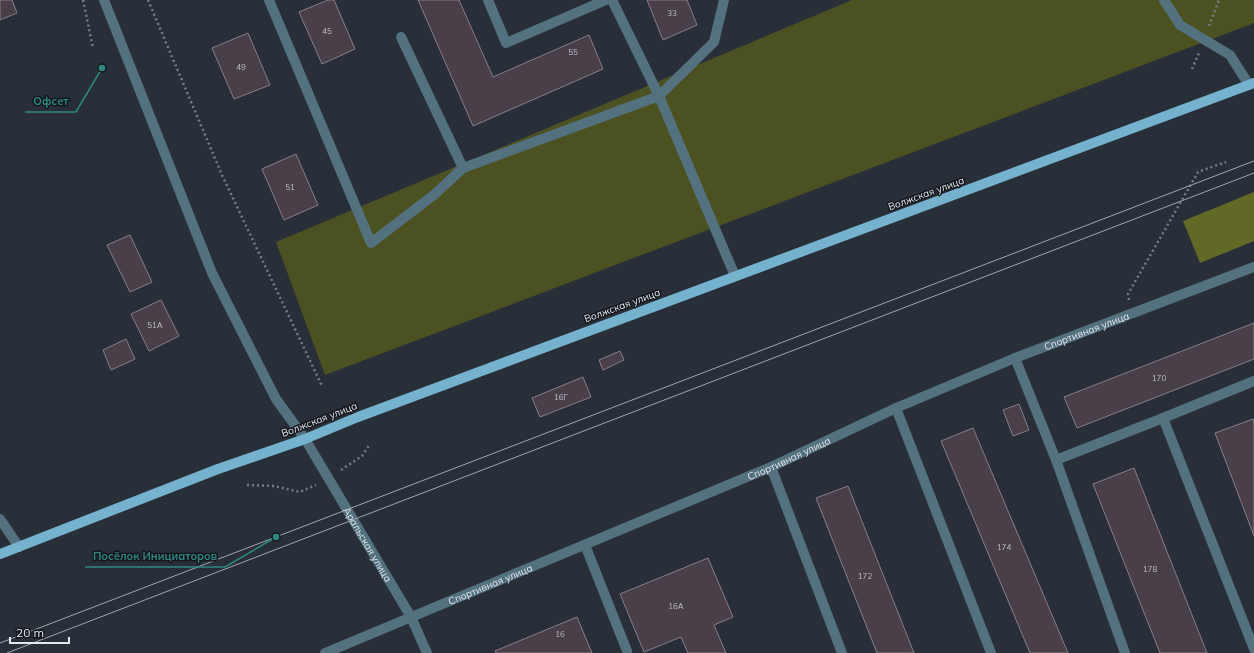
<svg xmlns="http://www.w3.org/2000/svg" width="1254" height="653" font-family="Mulish,sans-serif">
<rect width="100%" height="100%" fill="#282f39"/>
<path fill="#4c5122" d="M 852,0 L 1254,0 L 1254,23 L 325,375 L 276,242 Z"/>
<path fill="#626926" d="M 1254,192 L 1254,241 L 1200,263 L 1183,221 Z"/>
<g fill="#483f49" stroke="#887e89">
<path d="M 0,0 L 12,0 L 17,13 L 0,20 Z"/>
<path d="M 328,0 L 334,0 L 355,49 L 322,64 L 299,12 Z"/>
<path d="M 418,0 L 459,0 L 493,77 L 589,35 L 603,69 L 473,126 Z"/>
<path d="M 647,0 L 687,0 L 697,25 L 663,40 Z"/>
<path d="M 248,33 L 270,85 L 234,99 L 212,48 Z"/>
<path d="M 296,154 L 318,205 L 284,220 L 262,169 Z"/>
<path d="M 130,235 L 152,282 L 130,292 L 107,245 Z"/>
<path d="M 161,300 L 179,336 L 149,351 L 131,314 Z"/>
<path d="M 1254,323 L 1254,359 L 1077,428 L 1064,397 Z"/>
<path d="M 126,339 L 135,359 L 111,370 L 103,350 Z"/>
<path d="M 620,351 L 624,360 L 603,370 L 599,360 Z"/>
<path d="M 583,377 L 591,397 L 540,417 L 532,398 Z"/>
<path d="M 1019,404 L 1029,430 L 1013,436 L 1003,410 Z"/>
<path d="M 1253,419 L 1254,423 L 1254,536 L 1215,433 Z"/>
<path d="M 973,428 L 1068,653 L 1030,653 L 941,441 Z"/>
<path d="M 1134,468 L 1207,653 L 1160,653 L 1093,484 Z"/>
<path d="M 848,486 L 914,653 L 877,653 L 816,498 Z"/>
<path d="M 708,558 L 733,617 L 714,625 L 726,653 L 688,653 L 681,637 L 644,652 L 620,594 Z"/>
<path d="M 577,617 L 592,653 L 496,653 L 495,651 Z"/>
</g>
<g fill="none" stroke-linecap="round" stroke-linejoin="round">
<g stroke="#777d86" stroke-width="2.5" stroke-dasharray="2 3" stroke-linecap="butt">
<path d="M 83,0 L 93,48"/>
<path d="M 148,0 L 222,175 L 322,386"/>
<path d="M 1209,26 L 1219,0"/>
<path d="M 1192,69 L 1199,53"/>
<path d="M 1129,300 L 1128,294 L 1198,172 L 1226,162"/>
<path d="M 341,470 L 362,456 L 370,444"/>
<path d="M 247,485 L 274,486 L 300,492 L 316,485"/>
</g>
<g stroke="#53717e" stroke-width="10">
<path id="s1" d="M 104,0 L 212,273 L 276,399 L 305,439 L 411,617 L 427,653"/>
<path d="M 269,0 L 371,243 L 435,194 L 463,168 L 659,96 L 735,276"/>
<path d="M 488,0 L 506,43 L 606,0"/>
<path d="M 612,0 L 659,96 L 714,42 L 724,0"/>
<path d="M 1164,0 L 1180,25 L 1230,55 L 1249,85"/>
<path d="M 401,37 L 463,168"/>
<path d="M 1015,358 L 1056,460 L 1163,418 L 1254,649"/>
<path d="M 896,408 L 991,653"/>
<path d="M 1163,418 L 1254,381"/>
<path d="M 1056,460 L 1125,653"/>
<path d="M 771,467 L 842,653"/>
<path d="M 0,519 L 19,547"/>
<path d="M 585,545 L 627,651"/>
<path id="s2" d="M 325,653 L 771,467 L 896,408 L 1015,358 L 1254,267"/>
</g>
<path stroke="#74b2ce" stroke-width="10" d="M 0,554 L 218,469 L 305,439 L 358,417 L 1254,83"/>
<g stroke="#a1a7af" stroke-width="1">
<path d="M 0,643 L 1254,161"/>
<path d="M 7,653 L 1254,173"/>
</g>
</g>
<g text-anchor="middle" stroke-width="3" stroke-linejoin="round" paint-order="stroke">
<g font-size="8" fill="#bcbec6">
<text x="672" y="16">33</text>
<text x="327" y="34">45</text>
<text x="573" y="55">55</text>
<text x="241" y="70">49</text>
<text x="290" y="190">51</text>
<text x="155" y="328">51А</text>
<text x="1159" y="381">170</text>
<text x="561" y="400">16Г</text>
<text x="1004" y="550">174</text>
<text x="1150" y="572">178</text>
<text x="865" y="579">172</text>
<text x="676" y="609">16А</text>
<text x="560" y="637">16</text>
</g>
<g font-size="10" fill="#e3e8ef" stroke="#14171b">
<text transform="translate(926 193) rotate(-20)" y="4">Волжская улица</text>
<text transform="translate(622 305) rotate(-20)" y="4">Волжская улица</text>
<text dy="4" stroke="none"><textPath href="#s2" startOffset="827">Спортивная улица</textPath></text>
<text transform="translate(319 419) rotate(-21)" y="4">Волжская улица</text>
<text dy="4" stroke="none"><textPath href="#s2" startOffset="503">Спортивная улица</textPath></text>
<text dy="4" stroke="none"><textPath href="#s1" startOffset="607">Аральская улица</textPath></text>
<text dy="4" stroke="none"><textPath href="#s2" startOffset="179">Спортивная улица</textPath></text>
</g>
</g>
<path fill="none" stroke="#2f8781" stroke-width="1.5" d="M102 68L76 112H25M276 537L225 567H85"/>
<g fill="#2f8781" stroke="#14171b" stroke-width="1.5">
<circle cx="102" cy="68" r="4"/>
<circle cx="276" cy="537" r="4"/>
</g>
<g font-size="11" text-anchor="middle" font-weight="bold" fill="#2f8781" stroke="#14171b" stroke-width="3" stroke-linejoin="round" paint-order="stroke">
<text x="51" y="105">Офсет</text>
<text x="155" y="560">Посёлок Инициаторов</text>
</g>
<path d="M10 637v6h59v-6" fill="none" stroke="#e3e8ef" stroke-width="2"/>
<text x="16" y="637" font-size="12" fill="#e3e8ef" stroke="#14171b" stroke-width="3" paint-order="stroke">20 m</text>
</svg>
